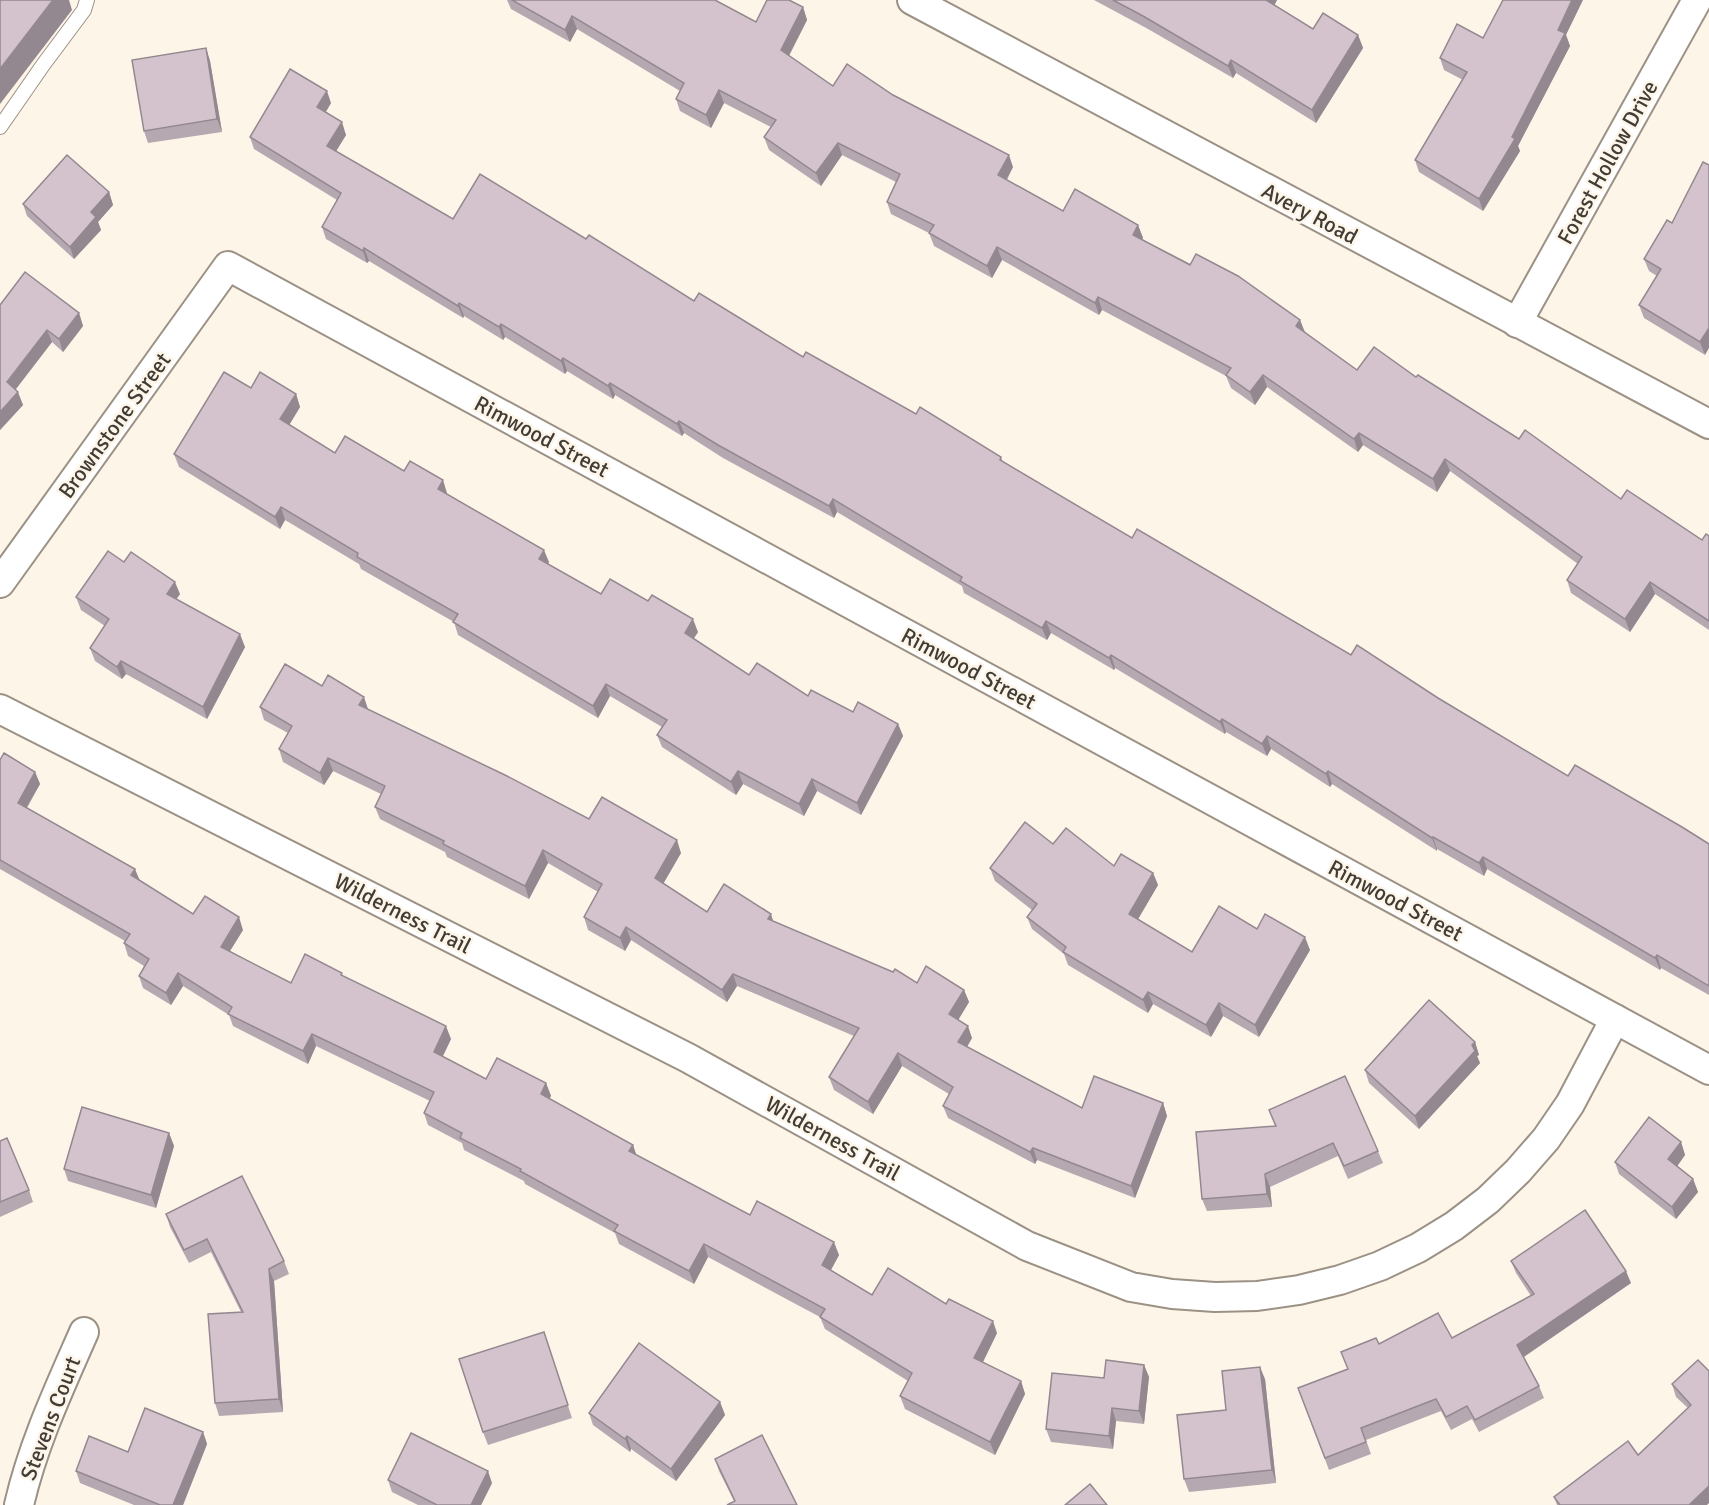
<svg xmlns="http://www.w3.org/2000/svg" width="1709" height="1505" font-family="Signika,sans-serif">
<rect width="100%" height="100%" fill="#fef5e9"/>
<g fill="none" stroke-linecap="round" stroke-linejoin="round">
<g stroke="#9b9184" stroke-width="16">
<path id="lane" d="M 0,127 L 43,65 L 84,10 L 87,0"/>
</g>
<g stroke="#9b9184" stroke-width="32">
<g id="street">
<path d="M 912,0 L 1709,424"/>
<path d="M 1517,323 L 1697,0"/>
<path d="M 0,583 L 228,266 L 1709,1070"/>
<path d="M 0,709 L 688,1058 L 1027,1246 L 1131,1287 L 1172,1294 L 1215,1297 L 1257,1296 L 1299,1290 L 1340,1280 L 1380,1266 L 1418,1248 L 1454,1226 L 1488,1200 L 1518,1171 L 1546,1139 L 1570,1104 L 1615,1019"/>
<path d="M 19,1505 C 33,1444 59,1389 84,1332"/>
</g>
</g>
<use href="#lane" stroke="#fff" stroke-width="14"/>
<use href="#street" stroke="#fff" stroke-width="28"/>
</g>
<g fill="#b6a8b0">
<path d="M 507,0 L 715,0 L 756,22 L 803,7 L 807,20 L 789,56 L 833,86 L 893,95 L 1013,167 L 1007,180 L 1063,211 L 1138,225 L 1143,238 L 1142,239 L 1300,320 L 1305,332 L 1357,370 L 1416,377 L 1621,499 L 1702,540 L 1709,536 L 1709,630 L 1655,594 L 1630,632 L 1571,593 L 1567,580 L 1578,564 L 1450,471 L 1437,492 L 1363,445 L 1358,452 L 1267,387 L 1255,405 L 1231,388 L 1226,376 L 1102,310 L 1099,315 L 1002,260 L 992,278 L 934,246 L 929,233 L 891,214 L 887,202 L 896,182 L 842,155 L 821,186 L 769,150 L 764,137 L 771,127 L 724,103 L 711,128 L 680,111 L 676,99 L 680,91 L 577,29 L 570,42 L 511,9 Z"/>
<path d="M 1094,0 L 1277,0 L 1274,6 L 1313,29 L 1358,35 L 1363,48 L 1316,123 L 1236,73 L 1233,78 L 1148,29 Z"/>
<path d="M 1566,35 L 1570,46 L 1518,146 L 1520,151 L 1483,211 L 1419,172 L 1415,160 L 1463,80 L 1444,70 L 1440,58 L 1483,38 Z"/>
<path d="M 206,48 L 210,61 L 222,132 L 148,143 L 144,131 Z"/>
<path d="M 331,103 L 326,112 L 346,135 L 336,151 L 453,219 L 586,239 L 694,301 L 1001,457 L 1003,462 L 1132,538 L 1351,655 L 1438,698 L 1568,776 L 1709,844 L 1709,995 L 1661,968 L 1660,970 L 1487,869 L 1484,876 L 1437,849 L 1437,851 L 1332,784 L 1330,787 L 1271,749 L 1267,756 L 1226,732 L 1225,734 L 1115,668 L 1114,670 L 1051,633 L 1047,640 L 964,593 L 962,586 L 837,512 L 834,518 L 723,458 L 684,433 L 682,436 L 615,395 L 613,399 L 567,371 L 565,374 L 505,337 L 503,340 L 464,316 L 463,318 L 369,261 L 367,263 L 326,239 L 322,227 L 337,200 L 254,149 L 250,137 Z"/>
<path d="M 109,192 L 113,205 L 98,222 L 101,230 L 74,259 L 27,216 L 23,204 Z"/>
<path d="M 1672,223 L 1705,355 L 1644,318 L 1639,305 L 1657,276 L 1649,271 L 1644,259 Z"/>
<path d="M 0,305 L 79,313 L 83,326 L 63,352 L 52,342 L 16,389 L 23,405 L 0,430 Z"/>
<path d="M 251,388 L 296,394 L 300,407 L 289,425 L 335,453 L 404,471 L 447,493 L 447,494 L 549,562 L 548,564 L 601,594 L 698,632 L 693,639 L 749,675 L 853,712 L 898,724 L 903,736 L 861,815 L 817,791 L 804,816 L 743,784 L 736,795 L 662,747 L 657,735 L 662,727 L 610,696 L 598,718 L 458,635 L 454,622 L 361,569 L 359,564 L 285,520 L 280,529 L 179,467 L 174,454 Z"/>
<path d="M 124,562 L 180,594 L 176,599 L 245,647 L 207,719 L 126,674 L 122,679 L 95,661 L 90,648 L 105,626 L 81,610 L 76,597 Z"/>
<path d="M 322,686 L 589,819 L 681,853 L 663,884 L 707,912 L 774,921 L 917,983 L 964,990 L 969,1002 L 958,1020 L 972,1038 L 967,1047 L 1082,1108 L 1163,1103 L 1167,1116 L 1135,1198 L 1037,1160 L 1035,1164 L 948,1118 L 943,1106 L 949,1094 L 902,1066 L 873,1114 L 834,1090 L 829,1077 L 854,1036 L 737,986 L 727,1002 L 631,940 L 625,951 L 588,930 L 584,917 L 598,892 L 548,863 L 529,899 L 447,857 L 445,852 L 380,819 L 375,807 L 381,794 L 333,771 L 324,785 L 283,762 L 279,749 L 288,733 L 264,720 L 260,707 Z"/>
<path d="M 0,760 L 35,772 L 40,784 L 27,808 L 193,914 L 243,930 L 230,951 L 291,983 L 343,976 L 451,1039 L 443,1056 L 486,1079 L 546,1083 L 551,1096 L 549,1098 L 633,1145 L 636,1155 L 750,1215 L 839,1255 L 831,1270 L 872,1295 L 946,1304 L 997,1333 L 983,1362 L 1021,1381 L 1025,1394 L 995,1455 L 905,1409 L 900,1396 L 908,1381 L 825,1329 L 820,1317 L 708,1257 L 694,1284 L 619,1244 L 615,1233 L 525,1184 L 524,1181 L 464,1150 L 462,1143 L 428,1125 L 424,1113 L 430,1101 L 316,1046 L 308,1064 L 233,1026 L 229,1015 L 183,986 L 171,1005 L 143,988 L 139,976 L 144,966 L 128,956 L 124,943 L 125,941 L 0,869 Z"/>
<path d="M 1053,844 L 1114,866 L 1153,873 L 1158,885 L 1138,919 L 1192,952 L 1257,929 L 1310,950 L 1259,1037 L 1223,1016 L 1211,1037 L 1153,1004 L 1148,1013 L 1068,965 L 1064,954 L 1032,929 L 1027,917 L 1032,910 L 995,881 L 990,868 Z"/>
<path d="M 1475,1042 L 1479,1055 L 1477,1056 L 1480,1063 L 1419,1129 L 1369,1083 L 1365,1070 Z"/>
<path d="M 1269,1110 L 1378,1151 L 1383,1163 L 1348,1179 L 1338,1156 L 1270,1187 L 1272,1207 L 1207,1211 L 1202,1199 L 1275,1126 Z"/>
<path d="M 169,1133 L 174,1146 L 156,1208 L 68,1181 L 64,1169 Z"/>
<path d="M 0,1141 L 29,1190 L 33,1202 L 0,1217 Z"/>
<path d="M 1681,1142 L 1685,1155 L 1677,1166 L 1693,1179 L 1698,1192 L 1676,1219 L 1619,1174 L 1615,1162 Z"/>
<path d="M 166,1214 L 284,1261 L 289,1274 L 274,1281 L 283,1412 L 219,1416 L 215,1403 L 241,1312 L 211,1252 L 189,1263 L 170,1227 Z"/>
<path d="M 1511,1261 L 1631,1283 L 1524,1357 L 1539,1386 L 1544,1398 L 1479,1432 L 1472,1419 L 1451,1430 L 1441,1411 L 1366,1440 L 1371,1454 L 1329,1470 L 1298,1388 L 1347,1369 L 1379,1344 L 1452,1338 L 1531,1296 L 1516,1273 Z"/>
<path d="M 544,1332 L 572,1418 L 488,1445 L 483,1432 Z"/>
<path d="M 1698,1360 L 1707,1505 L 1557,1505 L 1554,1497 L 1638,1455 L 1688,1408 L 1676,1397 L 1672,1384 Z"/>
<path d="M 1144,1365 L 1149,1377 L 1144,1424 L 1116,1421 L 1113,1449 L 1051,1442 L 1046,1429 L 1104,1378 Z"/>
<path d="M 1265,1379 L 1276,1483 L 1189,1492 L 1184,1479 L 1226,1410 Z"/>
<path d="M 720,1402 L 725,1415 L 676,1481 L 631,1449 L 630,1452 L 593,1425 L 589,1413 Z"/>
<path d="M 203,1432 L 207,1444 L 183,1505 L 134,1505 L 80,1483 L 76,1471 L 128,1452 Z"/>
<path d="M 715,1459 L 797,1505 L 734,1501 L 719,1471 Z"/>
<path d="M 388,1480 L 492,1483 L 481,1505 L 418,1505 L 392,1492 Z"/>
</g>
<g fill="#948890">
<path d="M 53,0 L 69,0 L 72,10 L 0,104 L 0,69 Z"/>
<path d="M 1266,0 L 1277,0 L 1270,13 Z"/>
<path d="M 1572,0 L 1583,0 L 1566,35 L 1570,46 L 1518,146 L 1520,151 L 1483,211 L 1479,199 L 1512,137 L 1558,30 Z"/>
<path d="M 803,7 L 807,20 L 785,63 L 781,50 Z"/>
<path d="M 572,16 L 577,29 L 570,42 L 565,30 Z"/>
<path d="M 1358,35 L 1363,48 L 1316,123 L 1312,110 Z"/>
<path d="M 206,48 L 210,61 L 222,132 L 217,119 Z"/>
<path d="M 1231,60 L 1236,73 L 1233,78 L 1228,66 Z"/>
<path d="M 719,90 L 724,103 L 711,128 L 706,115 Z"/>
<path d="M 327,91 L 331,103 L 321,119 L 317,107 Z"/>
<path d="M 342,122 L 346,135 L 332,158 L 327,146 Z"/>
<path d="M 838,143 L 842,155 L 821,186 L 816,173 Z"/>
<path d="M 1009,155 L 1013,167 L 1002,187 L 998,175 Z"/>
<path d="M 109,192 L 113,205 L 98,222 L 101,230 L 74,259 L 70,247 L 91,212 Z"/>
<path d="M 1138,225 L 1143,238 L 1137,247 L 1133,235 Z"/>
<path d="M 997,247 L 1002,260 L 992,278 L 987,266 Z"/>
<path d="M 364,248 L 369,261 L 367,263 L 363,251 Z"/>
<path d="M 1098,297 L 1102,310 L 1099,315 L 1095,303 Z"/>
<path d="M 459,303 L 464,316 L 463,318 L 458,306 Z"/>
<path d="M 79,313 L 83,326 L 63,352 L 59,339 Z"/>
<path d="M 1300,320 L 1305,333 L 1296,326 Z"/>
<path d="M 501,324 L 505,337 L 503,340 L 499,327 Z"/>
<path d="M 1709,328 L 1709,348 L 1705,355 L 1700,342 Z"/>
<path d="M 47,330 L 52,342 L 12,394 L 7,382 Z"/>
<path d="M 563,358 L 567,371 L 565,374 L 561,361 Z"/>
<path d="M 1263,375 L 1267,387 L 1255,405 L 1250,392 Z"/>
<path d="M 610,383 L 615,395 L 613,399 L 608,386 Z"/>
<path d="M 18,392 L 23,405 L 0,430 L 0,412 Z"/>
<path d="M 296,394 L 300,407 L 285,432 L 280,419 Z"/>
<path d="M 679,421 L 684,433 L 682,436 L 677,424 Z"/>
<path d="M 1359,433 L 1363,445 L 1358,452 L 1354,439 Z"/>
<path d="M 1445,459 L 1450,471 L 1437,492 L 1433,479 Z"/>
<path d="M 443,480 L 447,493 L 443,502 L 438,489 Z"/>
<path d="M 833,499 L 837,512 L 834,518 L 829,506 Z"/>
<path d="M 281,507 L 285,520 L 280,529 L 275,517 Z"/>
<path d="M 544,550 L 549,562 L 544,571 L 539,559 Z"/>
<path d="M 175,582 L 180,594 L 171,607 L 167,594 Z"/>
<path d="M 1650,582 L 1655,594 L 1630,632 L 1625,619 Z"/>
<path d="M 693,619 L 698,632 L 689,646 L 685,633 Z"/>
<path d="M 1046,621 L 1051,633 L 1047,640 L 1042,628 Z"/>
<path d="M 240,634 L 245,647 L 207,719 L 203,707 Z"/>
<path d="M 1111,655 L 1115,668 L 1114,670 L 1109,658 Z"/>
<path d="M 121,661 L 126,674 L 122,679 L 117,667 Z"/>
<path d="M 606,684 L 610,696 L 598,718 L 593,706 Z"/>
<path d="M 364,697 L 368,709 L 359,705 Z"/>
<path d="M 1222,719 L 1226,732 L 1225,734 L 1220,722 Z"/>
<path d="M 898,724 L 903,736 L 861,815 L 857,803 Z"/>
<path d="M 1267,736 L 1271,749 L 1267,756 L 1262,744 Z"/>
<path d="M 328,758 L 333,771 L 324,785 L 320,773 Z"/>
<path d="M 738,771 L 743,784 L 736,795 L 731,782 Z"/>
<path d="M 1328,771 L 1332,784 L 1330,787 L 1326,774 Z"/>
<path d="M 35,772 L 40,784 L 22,815 L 18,803 Z"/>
<path d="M 812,779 L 817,791 L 804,816 L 799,804 Z"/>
<path d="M 1433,837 L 1437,849 L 1437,851 L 1432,838 Z"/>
<path d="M 677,840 L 681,853 L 659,891 L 655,878 Z"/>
<path d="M 543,850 L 548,863 L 529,899 L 525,886 Z"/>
<path d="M 1483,857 L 1487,869 L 1484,876 L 1479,863 Z"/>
<path d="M 135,869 L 140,881 L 131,875 Z"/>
<path d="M 1153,873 L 1158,885 L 1134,926 L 1129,914 Z"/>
<path d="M 771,914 L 775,927 L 768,919 Z"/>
<path d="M 239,917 L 243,930 L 225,959 L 221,947 Z"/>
<path d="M 626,927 L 631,940 L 625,951 L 620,938 Z"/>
<path d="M 1305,937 L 1310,950 L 1259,1037 L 1255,1025 Z"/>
<path d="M 1657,955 L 1661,968 L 1660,970 L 1655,958 Z"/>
<path d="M 178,973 L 183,986 L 171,1005 L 166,993 Z"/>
<path d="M 733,974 L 737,986 L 727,1002 L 722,990 Z"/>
<path d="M 964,990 L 969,1002 L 954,1027 L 949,1014 Z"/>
<path d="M 1148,992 L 1153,1004 L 1148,1013 L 1143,1000 Z"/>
<path d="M 1219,1003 L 1223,1016 L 1211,1037 L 1206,1025 Z"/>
<path d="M 446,1026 L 451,1039 L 439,1064 L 434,1052 Z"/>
<path d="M 968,1026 L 972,1038 L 962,1055 L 958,1042 Z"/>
<path d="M 312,1034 L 316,1046 L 308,1064 L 303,1051 Z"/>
<path d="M 1475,1042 L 1479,1055 L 1477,1056 L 1480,1063 L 1419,1129 L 1415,1116 Z"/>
<path d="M 898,1053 L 902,1066 L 873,1114 L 868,1102 Z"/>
<path d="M 546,1083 L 551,1096 L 545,1106 L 541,1094 Z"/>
<path d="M 1163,1103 L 1167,1116 L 1135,1198 L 1131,1186 Z"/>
<path d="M 169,1133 L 174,1146 L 156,1208 L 151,1195 Z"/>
<path d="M 1681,1142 L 1685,1155 L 1673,1172 L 1668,1159 Z"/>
<path d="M 633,1145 L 637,1157 L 629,1151 Z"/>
<path d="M 1033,1148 L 1037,1160 L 1035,1164 L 1030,1152 Z"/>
<path d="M 1265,1174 L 1270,1187 L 1272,1207 L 1267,1194 Z"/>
<path d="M 1693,1179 L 1698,1192 L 1676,1219 L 1672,1207 Z"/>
<path d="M 834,1242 L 839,1255 L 827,1277 L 822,1265 Z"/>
<path d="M 704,1244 L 708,1257 L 694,1284 L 689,1271 Z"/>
<path d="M 269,1269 L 274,1281 L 283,1412 L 279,1399 Z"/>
<path d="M 1626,1271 L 1631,1283 L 1522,1358 L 1517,1345 Z"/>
<path d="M 993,1321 L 997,1333 L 979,1370 L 974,1358 Z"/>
<path d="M 1144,1365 L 1149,1377 L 1144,1424 L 1139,1411 Z"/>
<path d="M 1260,1367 L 1265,1379 L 1276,1483 L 1272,1470 Z"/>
<path d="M 1021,1381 L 1025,1394 L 995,1455 L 990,1442 Z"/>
<path d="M 720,1402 L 725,1415 L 676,1481 L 671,1469 Z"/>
<path d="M 1112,1408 L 1116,1421 L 1113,1449 L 1109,1436 Z"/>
<path d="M 203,1432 L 207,1444 L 183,1505 L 173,1505 Z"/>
<path d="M 627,1436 L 631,1449 L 630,1452 L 625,1439 Z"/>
<path d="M 488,1471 L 492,1483 L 481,1505 L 471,1505 Z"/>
<path d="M 1709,1486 L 1709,1503 L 1707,1505 L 1689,1505 Z"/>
</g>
<g fill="#d4c3cd" stroke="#948890" stroke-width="1.5">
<path d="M 0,0 L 53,0 L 0,69 Z"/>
<path d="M 512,0 L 715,0 L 756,22 L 767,0 L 789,0 L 803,7 L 781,50 L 833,86 L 847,64 L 893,95 L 1009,155 L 998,175 L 1063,211 L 1075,189 L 1138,225 L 1133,235 L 1190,265 L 1196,254 L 1238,276 L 1300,320 L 1296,326 L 1357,370 L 1374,347 L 1416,377 L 1418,375 L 1519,439 L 1525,430 L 1621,499 L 1627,490 L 1702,540 L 1706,534 L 1709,536 L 1709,621 L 1650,582 L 1625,619 L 1567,580 L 1582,557 L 1445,459 L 1433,479 L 1359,433 L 1354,439 L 1263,375 L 1250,392 L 1226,375 L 1231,368 L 1098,297 L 1095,303 L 997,247 L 987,266 L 929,233 L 934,225 L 887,202 L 900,174 L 838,143 L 816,173 L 764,137 L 776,120 L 719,90 L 706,115 L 676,99 L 684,83 L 572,16 L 565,30 Z"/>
<path d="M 1113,0 L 1266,0 L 1313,29 L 1323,13 L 1358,35 L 1312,110 L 1231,60 L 1228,66 L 1143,16 Z"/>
<path d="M 1503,0 L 1572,0 L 1558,30 L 1565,33 L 1512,137 L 1515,139 L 1479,199 L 1415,160 L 1467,72 L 1440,58 L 1457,24 L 1483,38 Z"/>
<path d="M 206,48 L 217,119 L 144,131 L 132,60 Z"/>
<path d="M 290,69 L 327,91 L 317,107 L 342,122 L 327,146 L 453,219 L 480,174 L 586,239 L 589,235 L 694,301 L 699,293 L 803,357 L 806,352 L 916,414 L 920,407 L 1001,457 L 1000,460 L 1132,538 L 1137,529 L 1351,655 L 1357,645 L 1438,698 L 1568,776 L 1575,765 L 1682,827 L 1709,844 L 1709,986 L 1657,955 L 1655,958 L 1483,857 L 1479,863 L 1433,837 L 1432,838 L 1328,771 L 1326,774 L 1267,736 L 1262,744 L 1222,719 L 1220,722 L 1111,655 L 1109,658 L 1046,621 L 1042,628 L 960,581 L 962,577 L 833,499 L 829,506 L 718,445 L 679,421 L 677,424 L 610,383 L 608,386 L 563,358 L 561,361 L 501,324 L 499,327 L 459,303 L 458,306 L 364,248 L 363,251 L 322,227 L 341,193 L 250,137 Z"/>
<path d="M 67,155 L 109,192 L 91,212 L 96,217 L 70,247 L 23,204 Z"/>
<path d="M 1703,162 L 1709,165 L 1709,328 L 1700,342 L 1639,305 L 1661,269 L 1644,259 L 1667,220 L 1672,223 Z"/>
<path d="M 25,272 L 79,313 L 59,339 L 47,330 L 7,382 L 18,392 L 0,412 L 0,305 Z"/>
<path d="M 224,372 L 251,388 L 260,372 L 296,394 L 280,419 L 335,453 L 345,436 L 404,471 L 410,461 L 443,480 L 438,489 L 544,550 L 539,559 L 601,594 L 610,579 L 648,601 L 652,595 L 693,619 L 685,633 L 749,675 L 757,663 L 808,696 L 811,690 L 853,712 L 858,702 L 898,724 L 857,803 L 812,779 L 799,804 L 738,771 L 731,782 L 657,735 L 667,720 L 606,684 L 593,706 L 453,622 L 458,614 L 357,557 L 358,553 L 281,507 L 275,517 L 174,454 Z"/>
<path d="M 108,551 L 124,562 L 131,552 L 175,582 L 167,594 L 240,634 L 203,707 L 121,661 L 117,667 L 90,648 L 109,619 L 76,597 Z"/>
<path d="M 285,664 L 322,686 L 328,675 L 364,697 L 359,705 L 507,776 L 589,819 L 602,797 L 677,840 L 655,878 L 707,912 L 724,884 L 771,914 L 768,919 L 893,972 L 895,969 L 917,983 L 926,966 L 964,990 L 949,1014 L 968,1026 L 958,1042 L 1082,1108 L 1094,1076 L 1163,1103 L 1131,1186 L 1033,1148 L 1030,1152 L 943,1106 L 953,1087 L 898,1053 L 868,1102 L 829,1077 L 859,1028 L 733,974 L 722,990 L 626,927 L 620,938 L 584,917 L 602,884 L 543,850 L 525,886 L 443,844 L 444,841 L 375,807 L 385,786 L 328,758 L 320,773 L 279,749 L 292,726 L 260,707 Z"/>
<path d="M 4,753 L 35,772 L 18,803 L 135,869 L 131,875 L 193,914 L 205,896 L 239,917 L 221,947 L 291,983 L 305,954 L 342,973 L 341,975 L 446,1026 L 434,1052 L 486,1079 L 497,1058 L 546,1083 L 541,1094 L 633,1145 L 629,1151 L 750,1215 L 757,1201 L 834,1242 L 822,1265 L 872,1295 L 888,1268 L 946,1304 L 949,1299 L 993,1321 L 974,1358 L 1021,1381 L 990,1442 L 900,1396 L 912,1373 L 820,1317 L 825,1309 L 704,1244 L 689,1271 L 614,1231 L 618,1225 L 520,1171 L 521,1169 L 460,1138 L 462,1133 L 424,1113 L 434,1092 L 312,1034 L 303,1051 L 228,1014 L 232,1007 L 178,973 L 166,993 L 139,976 L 149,959 L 124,943 L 130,934 L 0,860 L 0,760 Z"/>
<path d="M 1025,822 L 1053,844 L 1066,828 L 1114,866 L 1121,854 L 1153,873 L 1129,914 L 1192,952 L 1219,906 L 1257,929 L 1265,914 L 1305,937 L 1255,1025 L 1219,1003 L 1206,1025 L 1148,992 L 1143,1000 L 1063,952 L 1066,947 L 1027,917 L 1037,904 L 990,868 Z"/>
<path d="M 1429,1000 L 1475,1042 L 1472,1045 L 1475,1051 L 1415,1116 L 1365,1070 Z"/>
<path d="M 1345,1076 L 1378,1151 L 1344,1166 L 1333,1143 L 1265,1174 L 1267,1194 L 1202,1199 L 1196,1132 L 1276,1126 L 1269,1110 Z"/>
<path d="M 82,1107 L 169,1133 L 151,1195 L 64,1169 Z"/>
<path d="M 1649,1117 L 1681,1142 L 1668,1159 L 1693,1179 L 1672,1207 L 1615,1162 Z"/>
<path d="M 7,1138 L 29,1190 L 0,1202 L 0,1141 Z"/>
<path d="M 242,1176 L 284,1261 L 269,1269 L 279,1399 L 215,1403 L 208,1314 L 243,1312 L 207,1239 L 184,1250 L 166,1214 Z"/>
<path d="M 1585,1210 L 1626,1271 L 1517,1345 L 1539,1386 L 1475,1420 L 1467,1406 L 1446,1417 L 1436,1399 L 1361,1428 L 1366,1442 L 1325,1458 L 1298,1388 L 1348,1369 L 1341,1352 L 1376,1338 L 1379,1344 L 1438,1313 L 1452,1338 L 1534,1294 L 1511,1261 Z"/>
<path d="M 544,1332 L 568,1405 L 483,1432 L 459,1359 Z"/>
<path d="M 639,1343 L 720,1402 L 671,1469 L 627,1436 L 625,1439 L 589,1413 Z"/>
<path d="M 1106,1360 L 1144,1365 L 1139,1411 L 1112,1408 L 1109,1436 L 1046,1429 L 1052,1373 L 1104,1378 Z"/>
<path d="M 1698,1360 L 1709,1371 L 1709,1486 L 1689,1505 L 1560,1505 L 1554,1497 L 1628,1441 L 1638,1455 L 1691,1405 L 1672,1384 Z"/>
<path d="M 1260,1367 L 1272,1470 L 1184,1479 L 1177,1415 L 1226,1410 L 1222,1371 Z"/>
<path d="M 145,1408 L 203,1432 L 173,1505 L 160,1505 L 76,1471 L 89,1436 L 128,1452 Z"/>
<path d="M 411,1433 L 488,1471 L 471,1505 L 437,1505 L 388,1480 Z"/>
<path d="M 762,1435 L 797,1505 L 727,1505 L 735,1501 L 715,1459 Z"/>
<path d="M 1090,1484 L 1107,1505 L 1065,1505 Z"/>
</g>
<g text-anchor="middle" stroke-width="5" stroke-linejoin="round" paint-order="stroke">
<g font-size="22" fill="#403c36" stroke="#fef5e9">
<text transform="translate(1607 162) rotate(-61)" y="8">Forest Hollow Drive</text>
<text transform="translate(1310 213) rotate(28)" y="8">Avery Road</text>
<text transform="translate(114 425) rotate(-54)" y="8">Brownstone Street</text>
<text transform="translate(542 436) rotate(28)" y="8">Rimwood Street</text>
<text transform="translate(969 668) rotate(28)" y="8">Rimwood Street</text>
<text transform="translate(1396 900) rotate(28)" y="8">Rimwood Street</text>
<text transform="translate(403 913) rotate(27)" y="8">Wilderness Trail</text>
<text transform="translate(833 1138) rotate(29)" y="8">Wilderness Trail</text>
<text transform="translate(50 1418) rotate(-69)" y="8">Stevens Court</text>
</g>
</g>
</svg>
